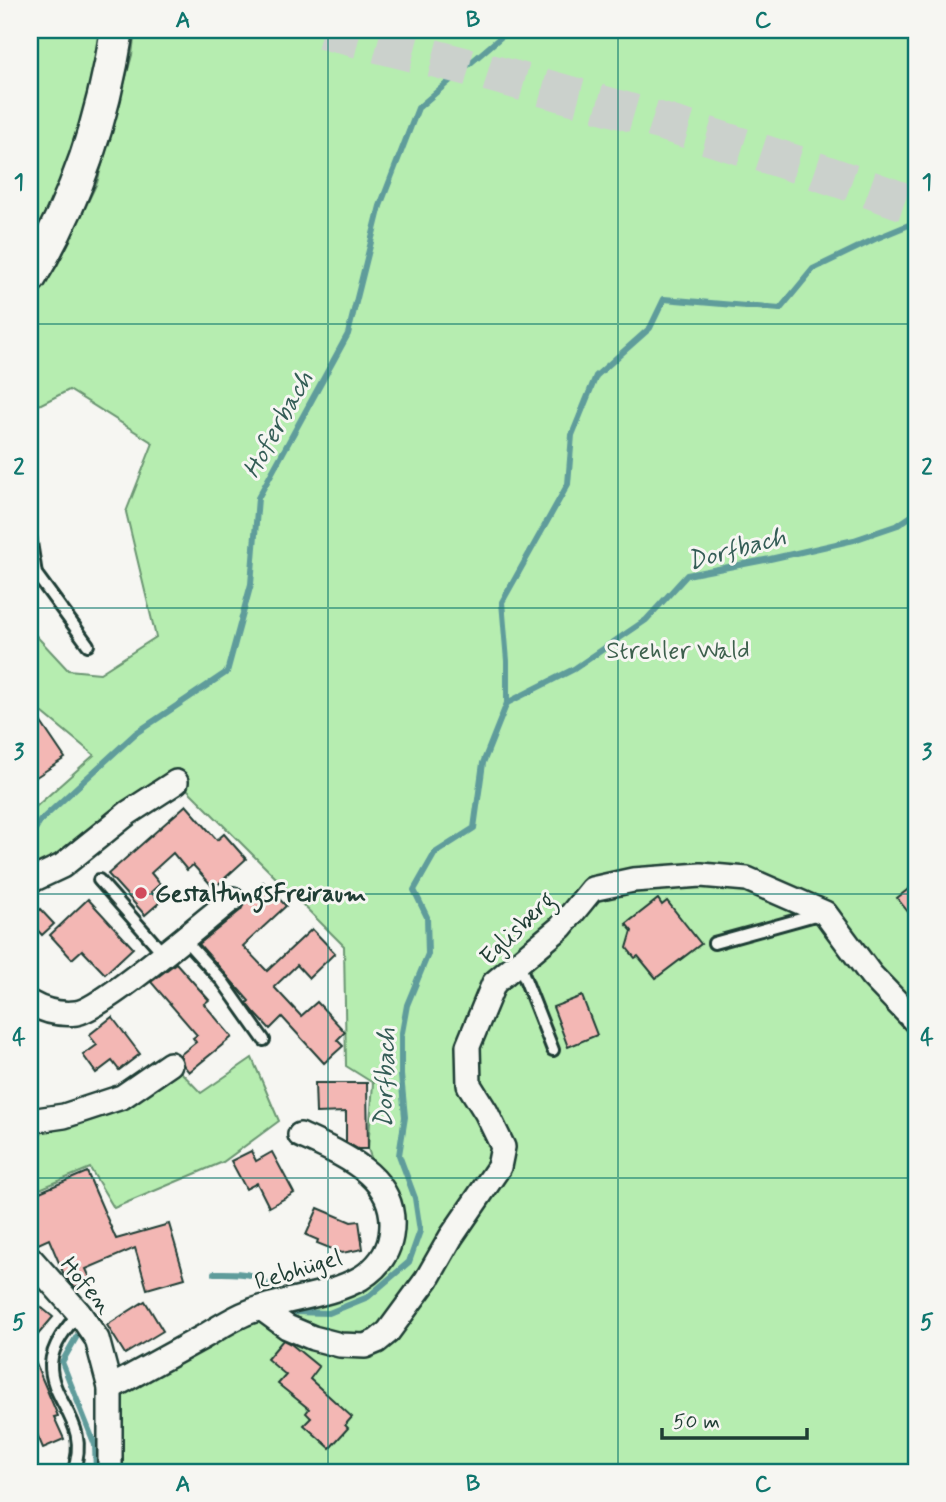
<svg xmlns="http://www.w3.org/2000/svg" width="946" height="1502" font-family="Mynerve,sans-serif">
<rect width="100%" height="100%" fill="#f6f6f2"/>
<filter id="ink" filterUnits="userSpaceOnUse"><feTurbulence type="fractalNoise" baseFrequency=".0143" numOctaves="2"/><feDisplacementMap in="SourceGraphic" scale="14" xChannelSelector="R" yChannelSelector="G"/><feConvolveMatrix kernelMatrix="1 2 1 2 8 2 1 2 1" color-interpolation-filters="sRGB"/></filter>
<g filter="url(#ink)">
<g fill="#b6edb0" stroke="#6a9572" stroke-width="2">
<path d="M 30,30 L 110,30 L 92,115 L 30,247 Z"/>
<path d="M 135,30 L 916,30 L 916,1472 L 114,1472 L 115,1395 L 261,1308 L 333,1289 L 388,1249 L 382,1187 L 368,1149 L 373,1083 L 346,1066 L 344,946 L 175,777 L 30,877 L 30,812 L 94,755 L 43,713 L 30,712 L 30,629 L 68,670 L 100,673 L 156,637 L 126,512 L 153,443 L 69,390 L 41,404 L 30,406 L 30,307 L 57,266 L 97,183 L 132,55 Z"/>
<path d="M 252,1058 L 279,1121 L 223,1162 L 114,1208 L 90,1168 L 30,1193 L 30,1124 L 177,1068 L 201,1093 Z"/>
</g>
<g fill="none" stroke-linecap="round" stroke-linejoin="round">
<g stroke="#5f9c9b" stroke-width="6">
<path d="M 507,703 L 507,661 L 502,602 L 568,484 L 572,435 L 596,376 L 650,328 L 664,299 L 780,309 L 813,269 L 875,239 L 916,222"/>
<path d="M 30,838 L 40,821 L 136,733 L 227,672 L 251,584 L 258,498 L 348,334 L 380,206 L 418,108 L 509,30"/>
<path d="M 214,1273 C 245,1273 260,1271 282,1298"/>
<path d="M 289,1306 L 294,1312 L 329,1313 L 368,1297 L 409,1262 L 420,1231 L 415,1198 L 399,1155 L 405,1117 L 401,1075 L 401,1038 L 407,1005 L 428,954 L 427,917 L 414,890 L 435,853 L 474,828 L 483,763 L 507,703 L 574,669 L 646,620 L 687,575 L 770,559 L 854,540 L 898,525 L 916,513"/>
<path d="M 77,1336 L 62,1362 L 95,1445 L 96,1472"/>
</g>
</g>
<g fill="#f3b7b4" stroke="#1f3d34" stroke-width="2">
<path d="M 40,721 L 65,758 L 30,781 L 30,728 Z"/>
<path d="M 186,805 L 217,840 L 224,834 L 246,859 L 214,888 L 193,865 L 187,870 L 173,853 L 151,873 L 160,884 L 151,892 L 160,902 L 145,915 L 108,874 Z"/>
<path d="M 263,882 L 286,906 L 243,946 L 267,971 L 312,929 L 335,953 L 309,978 L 297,965 L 274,987 L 301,1016 L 317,1002 L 345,1032 L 337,1040 L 343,1046 L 324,1063 L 282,1017 L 270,1029 L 255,1013 L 247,1003 L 249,1001 L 199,944 L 241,910 L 246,898 Z"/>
<path d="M 916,883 L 916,922 L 897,898 Z"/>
<path d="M 88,899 L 133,948 L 105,974 L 82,950 L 72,959 L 50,935 Z"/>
<path d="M 658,899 L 662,905 L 667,901 L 701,944 L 656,978 L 638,956 L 635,958 L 627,948 L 632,931 L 626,924 Z"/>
<path d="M 40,909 L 54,924 L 42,935 L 30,922 L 30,918 Z"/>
<path d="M 176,963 L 209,1000 L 204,1004 L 232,1037 L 189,1072 L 184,1066 L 180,1055 L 196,1042 L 193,1038 L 197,1035 L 151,982 Z"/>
<path d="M 582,996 L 597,1035 L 568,1047 L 553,1007 Z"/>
<path d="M 112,1017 L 140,1054 L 119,1070 L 112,1061 L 96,1073 L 83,1055 L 97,1045 L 89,1035 Z"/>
<path d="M 315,1083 L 367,1083 L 368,1149 L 358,1149 L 346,1142 L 346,1112 L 316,1113 Z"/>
<path d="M 251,1151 L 256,1161 L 272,1152 L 294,1193 L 269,1207 L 257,1183 L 246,1189 L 231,1161 Z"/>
<path d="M 87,1172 L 116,1239 L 169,1224 L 185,1278 L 147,1289 L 135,1248 L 86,1269 L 91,1280 L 75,1287 L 65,1277 L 49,1239 L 36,1245 L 30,1236 L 30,1196 Z"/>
<path d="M 318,1208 L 351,1222 L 359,1221 L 363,1249 L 342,1253 L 317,1243 L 318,1240 L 306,1235 Z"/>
<path d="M 30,1298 L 53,1317 L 30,1344 Z"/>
<path d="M 145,1301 L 163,1331 L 125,1354 L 107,1325 Z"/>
<path d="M 283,1340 L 291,1344 L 319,1367 L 310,1379 L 352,1417 L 345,1425 L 348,1428 L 330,1448 L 304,1425 L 311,1418 L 306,1413 L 309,1409 L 278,1384 L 286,1375 L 267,1359 Z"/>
<path d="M 30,1350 L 58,1416 L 54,1417 L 64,1439 L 43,1448 L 34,1427 L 30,1429 Z"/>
</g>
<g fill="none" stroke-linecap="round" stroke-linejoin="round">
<path stroke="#cbd1cc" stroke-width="38" stroke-dasharray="38 19" stroke-linecap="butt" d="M 322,30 C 522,79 722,135 916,206"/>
<g stroke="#1f3d34" stroke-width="16">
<g id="lane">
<path d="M 30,536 L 36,574 L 88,645"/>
<path d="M 99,880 L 163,953"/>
<path d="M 183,938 L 223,982 L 264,1040"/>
<path d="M 714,943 L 819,914"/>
<path d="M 518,961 L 553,1050"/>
<path d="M 73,1472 C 92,1422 50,1403 51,1364 C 52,1345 67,1327 79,1313"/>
</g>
</g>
<g stroke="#1f3d34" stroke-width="28">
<g id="street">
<path d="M 30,881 L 62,866 L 128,813 L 176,782"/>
<path d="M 30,1003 C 44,1011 59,1015 76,1013 C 102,1010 205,920 232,899"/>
<path d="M 30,1121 L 64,1116 L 122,1097 L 170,1064"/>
<path d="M 30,1258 L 79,1313 L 97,1339 L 110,1388 L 110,1472"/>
<path d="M 261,1308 L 287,1327 L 313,1338 L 340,1345 L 365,1346 L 377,1341 L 388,1332 L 427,1279 L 451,1237 L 499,1167 L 503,1147 L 486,1112 L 469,1085 L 468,1046 L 494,983 L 561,927 L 592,889 L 633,880 L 701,875 L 747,879 L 825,913 L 871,975 L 916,1022"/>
<path d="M 110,1388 C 141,1371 172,1354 203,1337 C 218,1328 233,1318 249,1312 C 285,1298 328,1297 361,1278 C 377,1268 388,1254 391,1236 C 401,1177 343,1155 300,1135"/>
</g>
</g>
<g stroke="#1f3d34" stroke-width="37">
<path id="secondary" d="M 30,277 C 77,199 103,120 117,30"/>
</g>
<use href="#lane" stroke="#f6f6f2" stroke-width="10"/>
<use href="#street" stroke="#f6f6f2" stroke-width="23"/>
<use href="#secondary" stroke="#f6f6f2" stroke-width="32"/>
</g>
</g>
<path fill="none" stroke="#0f766e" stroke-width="2" stroke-opacity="0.55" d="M 328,30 L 328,1472M 618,30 L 618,1472M 30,324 L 916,324M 30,608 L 916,608M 30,894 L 916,894M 30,1178 L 916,1178"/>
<circle fill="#d1495b" stroke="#f6f6f2" stroke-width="2.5" cx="141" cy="893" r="7"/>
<g text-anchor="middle" stroke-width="6" stroke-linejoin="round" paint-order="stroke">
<g font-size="24" fill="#3d604d" stroke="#f6f6f2">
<text x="678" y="658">Strehler Wald</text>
</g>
<g font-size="24" font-weight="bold" fill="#1f3d34" stroke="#f6f6f2" text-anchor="start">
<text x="155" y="901">GestaltungsFreiraum</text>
</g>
<g font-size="24" fill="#1f3d34" stroke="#f6f6f2">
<text transform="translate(517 928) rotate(-44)" y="8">Eglisberg</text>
<text transform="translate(298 1269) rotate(-17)" y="8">Rebhügel</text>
<text transform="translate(87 1285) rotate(50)" y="8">Hofen</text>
</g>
<g font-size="26" font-style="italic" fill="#345d56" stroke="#f6f6f2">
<text transform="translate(277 424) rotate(-61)" y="9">Hoferbach</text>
<text transform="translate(736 548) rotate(-15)" y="9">Dorfbach</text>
<text transform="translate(384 1078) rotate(-88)" y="9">Dorfbach</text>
</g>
</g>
<rect width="946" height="1502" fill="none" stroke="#f6f6f2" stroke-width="77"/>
<path d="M662 1428v10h145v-10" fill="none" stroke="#1f3d34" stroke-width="3.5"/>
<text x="673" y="1428" font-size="21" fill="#1f3d34" stroke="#f6f6f2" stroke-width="5" paint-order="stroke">50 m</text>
<rect x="38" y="38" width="870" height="1426" fill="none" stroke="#0f766e" stroke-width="2.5"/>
<g font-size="23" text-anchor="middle" font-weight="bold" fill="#0f766e">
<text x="183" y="27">A</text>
<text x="473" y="27">B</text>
<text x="763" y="27">C</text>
<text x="19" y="189">1</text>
<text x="927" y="189">1</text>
<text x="19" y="474">2</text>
<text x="927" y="474">2</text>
<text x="19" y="759">3</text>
<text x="927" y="759">3</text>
<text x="19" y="1044">4</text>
<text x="927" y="1044">4</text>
<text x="19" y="1329">5</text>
<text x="927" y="1329">5</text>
<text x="183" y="1491">A</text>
<text x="473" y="1491">B</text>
<text x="763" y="1491">C</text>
</g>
</svg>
